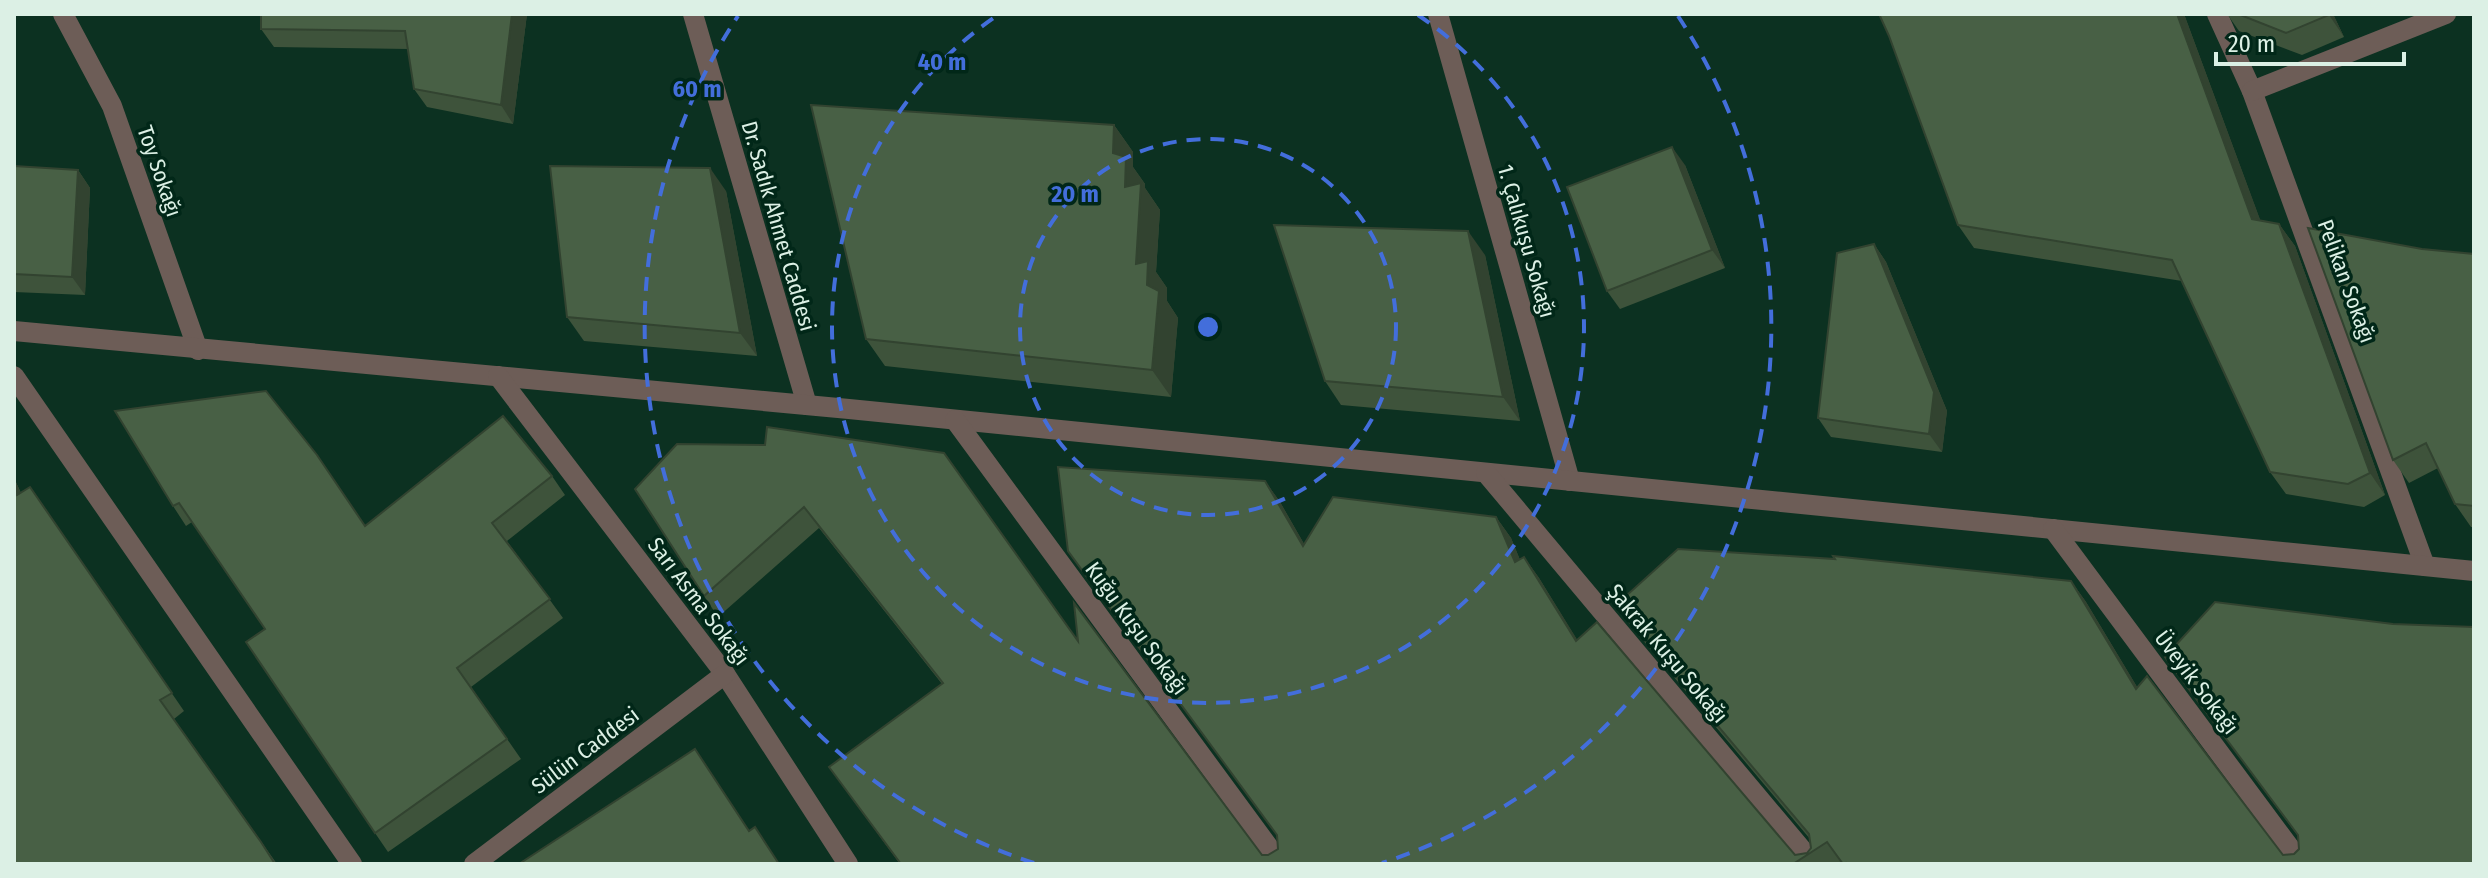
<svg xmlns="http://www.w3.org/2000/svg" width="2488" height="878" font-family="'Fira Sans Condensed',sans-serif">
<rect width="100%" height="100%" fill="#0c3121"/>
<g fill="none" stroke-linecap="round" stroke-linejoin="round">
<g stroke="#6d5d57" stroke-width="20">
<path d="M 63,14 L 112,106 L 198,350"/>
<path d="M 693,14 L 807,405"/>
<path d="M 1438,14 L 1570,481"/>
<path d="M 2217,14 L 2252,91 L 2425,566"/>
<path d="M 2252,91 L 2446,14"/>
<path d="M 14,331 L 849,409 L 2474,571"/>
<path d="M 14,376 L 352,864"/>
<path d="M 498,376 L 725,674 L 848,864"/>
<path d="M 955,420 L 1281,864"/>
<path d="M 1486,473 L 1814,864"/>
<path d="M 2053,529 L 2302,864"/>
<path d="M 474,864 L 725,674"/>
</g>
</g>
<g fill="#3e533b">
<path d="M 527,14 L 513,124 L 427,107 L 414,89 L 408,49 L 274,47 L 261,29 Z"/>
<path d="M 1879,14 L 2184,14 L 2260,220 L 2279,224 L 2295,246 L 2385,495 L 2364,507 L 2286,494 L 2270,472 L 2182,281 L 1974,248 L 1958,225 L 1889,36 Z"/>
<path d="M 2227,14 L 2333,14 L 2344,37 L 2302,55 L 2239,31 Z"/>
<path d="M 1114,125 L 1133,152 L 1133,167 L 1145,184 L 1145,188 L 1160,210 L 1156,272 L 1167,288 L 1167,301 L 1178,318 L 1171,397 L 885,366 L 866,339 Z"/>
<path d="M 1685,165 L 1725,268 L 1620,309 L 1607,291 Z"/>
<path d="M 14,166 L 78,170 L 90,188 L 85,295 L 14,292 Z"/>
<path d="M 726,191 L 757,356 L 584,341 L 567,317 Z"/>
<path d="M 1874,244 L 1886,262 L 1947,411 L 1942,452 L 1831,437 L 1818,418 Z"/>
<path d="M 2422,249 L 2474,254 L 2474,527 L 2471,527 L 2455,504 L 2438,468 L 2409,483 L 2393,460 Z"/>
<path d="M 1485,255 L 1520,421 L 1341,405 L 1325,381 Z"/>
<path d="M 115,411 L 365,526 L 552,476 L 565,495 L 507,541 L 563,618 L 471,687 L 521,759 L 388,852 L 375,833 L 265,629 L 192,522 L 186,526 L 173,506 Z"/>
<path d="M 677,444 L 1078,641 L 1262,855 L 1268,855 L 1278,849 L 1265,481 L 1280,502 L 1304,544 L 1496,517 L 1511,538 L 1520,560 L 1524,557 L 1539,578 L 1577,640 L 1795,855 L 1807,853 L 1811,848 L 1810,839 L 1631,626 L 1616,605 L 2071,581 L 2086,602 L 2137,687 L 2283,855 L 2294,854 L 2299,849 L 2298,836 L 2165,657 L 2474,864 L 900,864 L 829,767 L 942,684 L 819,528 L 718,617 L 704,596 Z"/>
<path d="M 14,478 L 21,493 L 30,487 L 184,711 L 174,719 L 277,864 L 14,864 Z"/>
</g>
<g fill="#324330">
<path d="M 512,14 L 527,14 L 513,124 L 501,105 Z"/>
<path d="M 2177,14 L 2184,14 L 2268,241 L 2252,219 Z"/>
<path d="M 2328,14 L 2333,14 L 2344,37 L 2329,15 Z"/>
<path d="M 1114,125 L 1133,152 L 1133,167 L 1145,184 L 1145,188 L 1160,210 L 1156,272 L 1167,288 L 1167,301 L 1178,318 L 1171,397 L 1152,370 L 1147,285 L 1136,264 L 1125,187 L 1113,153 Z"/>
<path d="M 1672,147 L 1685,165 L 1725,268 L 1712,250 Z"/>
<path d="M 710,168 L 726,191 L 757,356 L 740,333 Z"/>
<path d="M 78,170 L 90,188 L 85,295 L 72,277 Z"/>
<path d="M 2279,224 L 2295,246 L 2385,495 L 2370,473 Z"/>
<path d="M 1468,231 L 1485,255 L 1520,421 L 1503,397 Z"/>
<path d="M 1874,244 L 1886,262 L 1947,411 L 1942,452 L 1929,434 Z"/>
<path d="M 14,478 L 30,513 L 17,495 L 14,488 Z"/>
<path d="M 1265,481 L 1280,502 L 1318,568 L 1303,546 Z"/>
<path d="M 1496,517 L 1511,538 L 1530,584 L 1515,562 Z"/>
<path d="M 1524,557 L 1539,578 L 1591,662 L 1576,641 Z"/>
<path d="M 2071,581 L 2086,602 L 2151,710 L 2136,689 Z"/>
</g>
<g fill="#486045" stroke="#324330" stroke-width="2">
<path d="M 261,14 L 512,14 L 501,105 L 414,89 L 405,31 L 261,29 Z"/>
<path d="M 1879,14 L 2177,14 L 2252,219 L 2279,224 L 2370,473 L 2348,484 L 2270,472 L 2172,260 L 1958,225 L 1889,36 Z"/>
<path d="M 2238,14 L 2328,14 L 2329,15 L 2286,33 Z"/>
<path d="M 811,105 L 1114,125 L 1113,153 L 1126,157 L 1125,187 L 1141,183 L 1136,264 L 1148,261 L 1147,285 L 1159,291 L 1152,370 L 866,339 Z"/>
<path d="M 1672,147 L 1712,250 L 1607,291 L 1567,187 Z"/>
<path d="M 14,166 L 78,170 L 72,277 L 14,274 Z"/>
<path d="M 550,166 L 710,168 L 740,333 L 567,317 Z"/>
<path d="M 1274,225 L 1468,231 L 1503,397 L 1325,381 Z"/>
<path d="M 2308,228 L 2422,249 L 2474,254 L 2474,506 L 2455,504 L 2426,443 L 2393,460 Z"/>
<path d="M 1874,244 L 1934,392 L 1929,434 L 1818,418 L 1837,253 Z"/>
<path d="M 266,391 L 317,455 L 365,526 L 503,416 L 552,476 L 492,523 L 550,599 L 457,668 L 507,739 L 375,833 L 246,642 L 265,629 L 179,503 L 173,506 L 115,411 Z"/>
<path d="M 767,427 L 944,453 L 1078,641 L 1074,603 L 1262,855 L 1268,855 L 1278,849 L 1277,835 L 1068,551 L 1058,467 L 1265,481 L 1303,546 L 1333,497 L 1496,517 L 1515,562 L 1524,557 L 1576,641 L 1597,622 L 1795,855 L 1807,853 L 1811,848 L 1809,834 L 1616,605 L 1678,549 L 1835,559 L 1833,556 L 2071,581 L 2136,689 L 2147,676 L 2283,855 L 2294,854 L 2299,849 L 2298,835 L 2165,657 L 2215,602 L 2393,624 L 2474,627 L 2474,864 L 1847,864 L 1846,863 L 1843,864 L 1827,842 L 1793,864 L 901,864 L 829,767 L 943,683 L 804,507 L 704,596 L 635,489 L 677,444 L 765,445 Z"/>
<path d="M 30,487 L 172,693 L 160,700 L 261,842 L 275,864 L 14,864 L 14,488 L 17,495 Z"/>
<path d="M 695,749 L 749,831 L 755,827 L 779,864 L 519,864 Z"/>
</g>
<g fill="none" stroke="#436edb" stroke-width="4" stroke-dasharray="14 10">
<circle cx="1208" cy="327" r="188"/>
<path d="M1418 15A376 376 0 1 1 998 15"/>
<path d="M1034 863A564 564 0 0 1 738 16M1678 16A564 564 0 0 1 1382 863"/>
</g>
<g text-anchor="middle" stroke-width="7" stroke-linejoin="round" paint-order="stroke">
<g font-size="22" fill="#dcf0e5" stroke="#012718">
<text transform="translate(160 171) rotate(71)" y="8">Toy Sokağı</text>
<text transform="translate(779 226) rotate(74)" y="8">Dr. Sadık Ahmet Caddesi</text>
<text transform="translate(1527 241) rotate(74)" y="8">1. Çalıkuşu Sokağı</text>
<text transform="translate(2347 281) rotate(70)" y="8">Pelikan Sokağı</text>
<text transform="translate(699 601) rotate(53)" y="8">Sarı Asma Sokağı</text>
<text transform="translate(1137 628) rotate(54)" y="8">Kuğu Kuşu Sokağı</text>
<text transform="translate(1668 653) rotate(50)" y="8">Şakrak Kuşu Sokağı</text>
<text transform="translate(2197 682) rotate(53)" y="8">Üveyik Sokağı</text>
<text transform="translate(585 750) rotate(-37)" y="8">Sülün Caddesi</text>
</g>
</g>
<circle cx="1208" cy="327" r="12" fill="#436edb" stroke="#012718" stroke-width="4"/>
<g font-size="24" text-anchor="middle" font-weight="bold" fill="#436edb" stroke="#012718" stroke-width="7" stroke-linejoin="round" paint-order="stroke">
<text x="942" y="70">40 m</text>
<text x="697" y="97">60 m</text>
<text x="1075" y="202">20 m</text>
</g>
<rect width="2488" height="878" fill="none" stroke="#dcf0e5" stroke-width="32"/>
<path d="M2216 52v12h188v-12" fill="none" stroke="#dcf0e5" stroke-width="4"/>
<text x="2228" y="52" font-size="24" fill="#dcf0e5" stroke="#012718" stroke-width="6" paint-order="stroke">20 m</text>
</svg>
